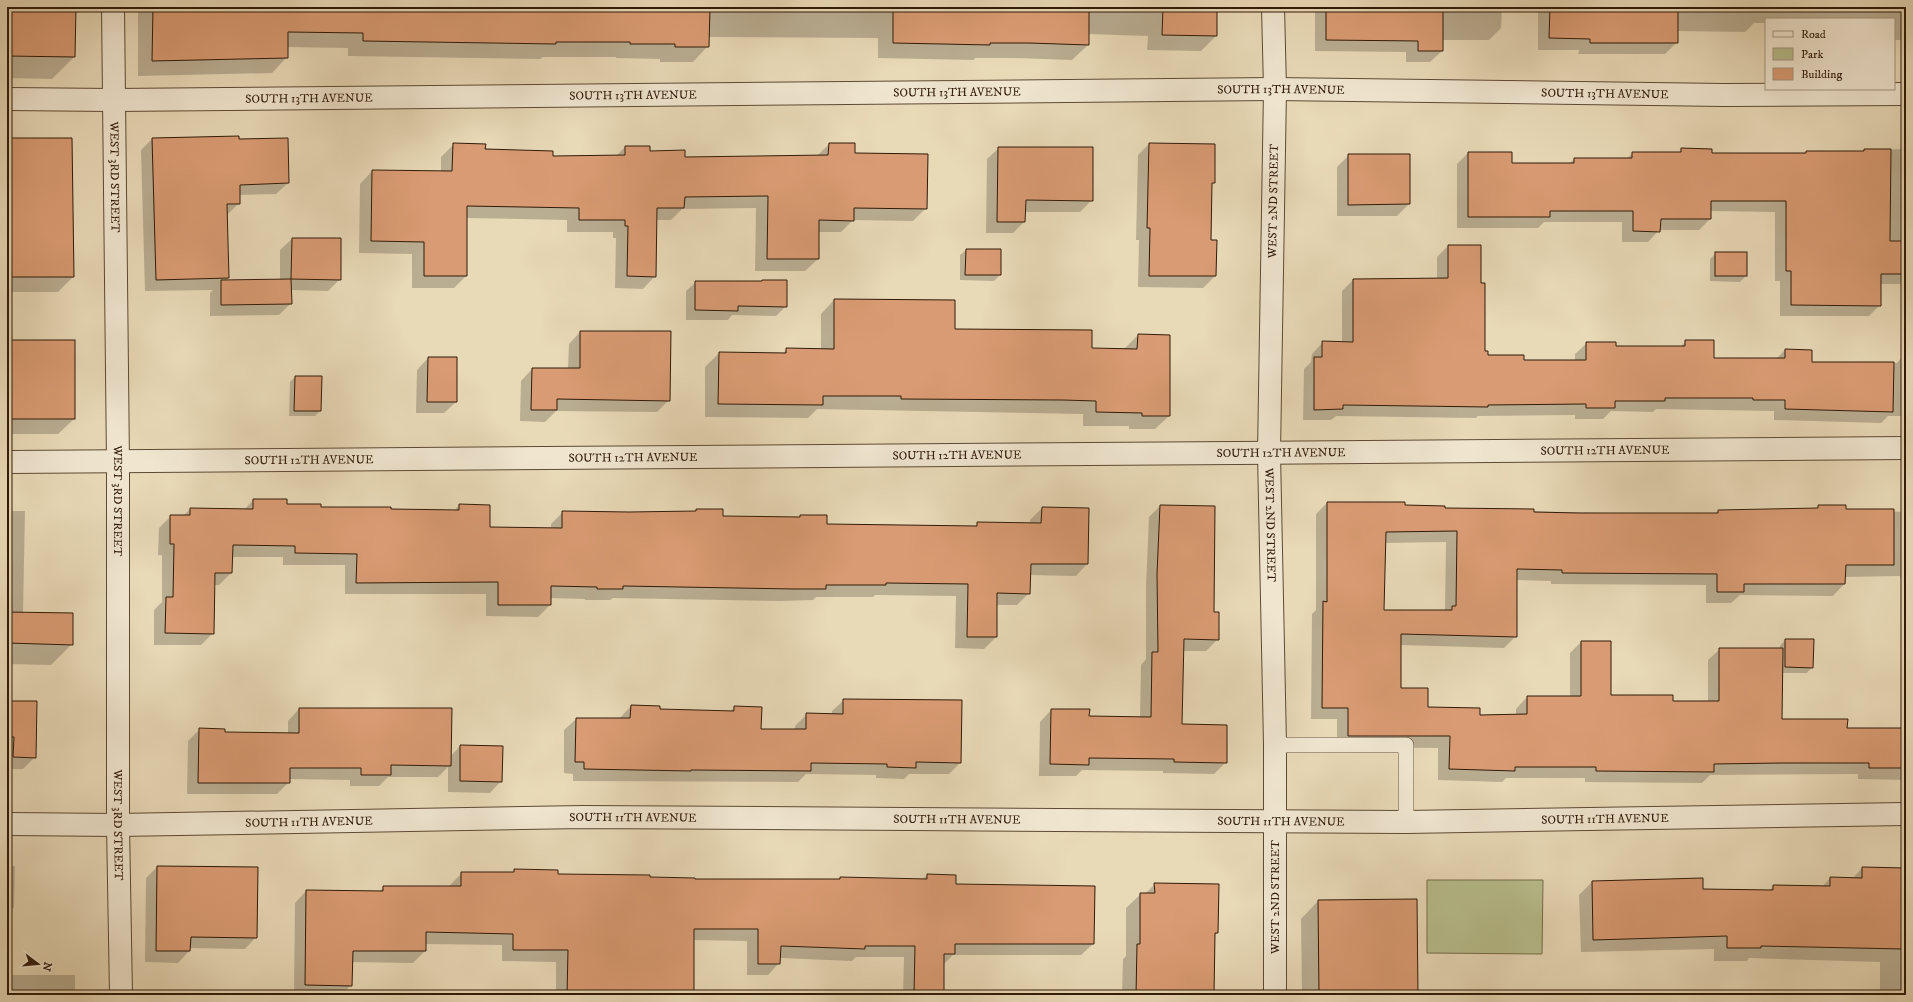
<svg xmlns="http://www.w3.org/2000/svg" width="1913" height="1002" font-family="'IM FELL DW Pica',serif">
<rect width="100%" height="100%" fill="#e8d9b7"/>
<filter id="stains"><feTurbulence type="fractalNoise" baseFrequency=".005" numOctaves="4"/><feColorMatrix values="0 0 0 0 .2 0 0 0 0 .09 0 0 0 0 .02 0 0 0 .5 -.17"/></filter>
<radialGradient id="worn" r=".72"><stop offset=".6" stop-color="#630" stop-opacity="0"/><stop offset="1" stop-color="#630" stop-opacity=".3"/></radialGradient>
<path fill="#b8be8d" stroke="#746c4a" d="M 1427,880 L 1543,880 L 1542,954 L 1427,953 Z"/>
<g fill="#0003" fill-rule="evenodd">
<path d="M 7,7 L 75,7 L 74,57 L 52,79 L 7,78 Z"/>
<path d="M 138,7 L 1216,7 L 1216,36 L 1201,51 L 1147,50 L 1148,36 L 1088,34 L 1088,45 L 1072,60 L 1013,58 L 975,58 L 974,60 L 878,58 L 878,38 L 708,37 L 708,46 L 693,62 L 660,62 L 660,59 L 616,58 L 616,57 L 543,57 L 540,59 L 348,56 L 348,48 L 287,47 L 287,57 L 272,73 L 138,76 Z"/>
<path d="M 1315,7 L 1502,7 L 1501,28 L 1489,40 L 1442,40 L 1442,51 L 1430,62 L 1406,62 L 1406,52 L 1315,51 Z"/>
<path d="M 1538,7 L 1906,7 L 1906,40 L 1894,40 L 1894,19 L 1766,19 L 1766,23 L 1754,23 L 1745,32 L 1677,31 L 1677,42 L 1665,54 L 1578,54 L 1579,50 L 1538,50 Z"/>
<path d="M 7,139 L 73,277 L 58,292 L 7,292 Z"/>
<path d="M 152,139 L 238,140 L 288,183 L 276,194 L 239,195 L 239,203 L 227,215 L 228,278 L 225,281 L 280,280 L 280,250 L 292,239 L 340,279 L 328,291 L 290,290 L 291,303 L 279,315 L 210,316 L 210,293 L 213,290 L 145,291 L 141,150 Z"/>
<path d="M 454,144 L 552,157 L 616,156 L 625,147 L 684,158 L 817,156 L 829,144 L 854,154 L 926,208 L 913,221 L 853,220 L 841,232 L 818,232 L 818,259 L 805,271 L 755,271 L 756,208 L 682,209 L 671,220 L 656,220 L 655,276 L 643,289 L 615,288 L 616,238 L 613,238 L 613,232 L 567,232 L 567,220 L 466,218 L 466,276 L 454,288 L 412,288 L 412,254 L 359,253 L 360,184 L 372,171 L 441,172 L 441,157 Z"/>
<path d="M 1149,144 L 1214,182 L 1211,185 L 1210,241 L 1215,276 L 1203,288 L 1138,287 L 1139,240 L 1136,240 L 1138,155 Z"/>
<path d="M 999,148 L 1092,200 L 1080,212 L 1024,212 L 1024,222 L 1013,233 L 986,233 L 987,159 Z"/>
<path d="M 1682,149 L 1711,154 L 1804,154 L 1807,152 L 1862,152 L 1864,150 L 1906,149 L 1906,284 L 1880,284 L 1880,305 L 1869,316 L 1780,316 L 1780,281 L 1775,281 L 1775,212 L 1710,211 L 1710,219 L 1699,230 L 1659,230 L 1648,242 L 1622,242 L 1622,222 L 1544,222 L 1538,228 L 1457,228 L 1457,164 L 1468,153 L 1511,164 L 1569,164 L 1574,159 L 1626,159 L 1633,153 L 1678,153 Z"/>
<path d="M 1349,155 L 1409,204 L 1397,216 L 1337,216 L 1337,167 Z"/>
<path d="M 1448,246 L 1480,284 L 1484,352 L 1487,356 L 1523,361 L 1575,361 L 1575,354 L 1587,343 L 1615,347 L 1680,347 L 1686,341 L 1713,359 L 1776,359 L 1785,350 L 1811,363 L 1897,363 L 1906,352 L 1906,416 L 1888,416 L 1881,423 L 1774,420 L 1774,411 L 1656,409 L 1653,412 L 1611,411 L 1603,419 L 1575,419 L 1575,415 L 1478,416 L 1476,418 L 1336,416 L 1331,420 L 1303,420 L 1304,369 L 1311,362 L 1312,354 L 1323,342 L 1342,342 L 1342,291 L 1353,280 L 1437,279 L 1437,257 Z"/>
<path d="M 966,250 L 1000,275 L 994,281 L 960,280 L 960,255 Z"/>
<path d="M 1716,253 L 1746,276 L 1740,282 L 1710,281 L 1710,259 Z"/>
<path d="M 762,281 L 786,306 L 776,316 L 732,315 L 728,320 L 686,320 L 686,291 L 696,282 L 761,282 Z"/>
<path d="M 834,300 L 954,330 L 1091,349 L 1124,349 L 1138,335 L 1169,416 L 1155,429 L 1129,429 L 1129,426 L 1083,426 L 1083,414 L 817,409 L 808,418 L 705,417 L 705,367 L 719,353 L 782,354 L 787,349 L 821,349 L 821,314 Z"/>
<path d="M 580,332 L 669,400 L 657,412 L 556,411 L 545,422 L 520,421 L 521,381 L 532,369 L 568,369 L 569,344 Z"/>
<path d="M 7,341 L 74,419 L 58,434 L 7,434 Z"/>
<path d="M 428,358 L 456,402 L 444,413 L 416,413 L 417,370 Z"/>
<path d="M 295,377 L 320,411 L 315,416 L 289,416 L 290,382 Z"/>
<path d="M 253,500 L 320,508 L 390,510 L 454,511 L 459,505 L 489,528 L 551,529 L 551,524 L 563,512 L 694,512 L 697,510 L 722,517 L 798,518 L 800,516 L 826,525 L 974,527 L 978,523 L 1030,523 L 1030,520 L 1042,508 L 1087,564 L 1076,576 L 1029,575 L 1029,593 L 1017,605 L 996,605 L 996,637 L 984,649 L 955,648 L 956,596 L 875,595 L 873,597 L 816,597 L 813,600 L 781,601 L 613,598 L 610,600 L 585,600 L 585,599 L 550,598 L 550,605 L 538,617 L 486,616 L 486,594 L 345,594 L 345,565 L 283,565 L 283,557 L 232,557 L 231,573 L 219,585 L 213,585 L 213,633 L 201,645 L 154,645 L 154,610 L 162,602 L 162,555 L 158,555 L 159,528 L 171,516 L 183,516 L 190,509 L 244,510 Z"/>
<path d="M 1327,503 L 1444,509 L 1647,514 L 1715,514 L 1718,511 L 1783,511 L 1815,509 L 1819,506 L 1845,510 L 1906,512 L 1906,578 L 1900,578 L 1900,576 L 1844,577 L 1844,584 L 1833,596 L 1740,595 L 1731,603 L 1706,603 L 1706,585 L 1551,584 L 1551,581 L 1516,580 L 1516,636 L 1504,648 L 1400,645 L 1400,689 L 1427,708 L 1479,716 L 1516,715 L 1516,709 L 1527,697 L 1570,697 L 1570,653 L 1581,642 L 1610,696 L 1672,702 L 1708,702 L 1708,660 L 1720,649 L 1780,649 L 1780,646 L 1785,640 L 1812,667 L 1807,673 L 1781,673 L 1781,720 L 1846,729 L 1906,729 L 1906,780 L 1858,779 L 1858,774 L 1710,775 L 1702,783 L 1585,782 L 1585,778 L 1506,778 L 1502,782 L 1438,780 L 1438,748 L 1337,747 L 1337,719 L 1311,719 L 1312,614 L 1316,610 L 1316,514 ZM 1446,542 L 1445,611 L 1383,611 L 1385,543 Z"/>
<path d="M 1160,506 L 1213,613 L 1218,639 L 1206,651 L 1182,651 L 1181,725 L 1226,762 L 1214,774 L 1163,773 L 1163,771 L 1082,770 L 1076,776 L 1039,776 L 1040,722 L 1051,710 L 1088,717 L 1140,718 L 1141,665 L 1146,659 L 1146,586 L 1149,517 Z"/>
<path d="M 7,511 L 25,511 L 23,613 L 72,644 L 51,665 L 7,664 Z"/>
<path d="M 844,700 L 960,763 L 949,774 L 909,774 L 904,779 L 876,778 L 876,775 L 806,774 L 798,782 L 573,781 L 573,774 L 564,773 L 564,730 L 576,719 L 619,719 L 631,706 L 659,710 L 730,712 L 734,707 L 760,730 L 795,730 L 795,726 L 807,714 L 832,715 L 832,711 Z"/>
<path d="M 7,702 L 35,757 L 23,769 L 7,769 Z"/>
<path d="M 299,709 L 450,757 L 460,746 L 501,781 L 490,793 L 448,792 L 448,767 L 438,777 L 388,777 L 379,786 L 350,786 L 350,780 L 289,779 L 289,782 L 277,794 L 187,794 L 188,741 L 200,729 L 224,733 L 288,734 L 288,721 Z"/>
<path d="M 7,866 L 15,866 L 14,907 L 7,914 Z"/>
<path d="M 157,867 L 256,937 L 245,949 L 189,948 L 189,951 L 178,963 L 145,962 L 146,878 Z"/>
<path d="M 1862,868 L 1906,876 L 1906,995 L 1880,995 L 1880,962 L 1749,958 L 1747,961 L 1714,961 L 1714,949 L 1581,952 L 1579,895 L 1592,882 L 1702,889 L 1769,891 L 1773,886 L 1822,887 L 1830,878 L 1852,879 Z"/>
<path d="M 515,870 L 557,875 L 694,880 L 838,880 L 840,878 L 922,880 L 927,875 L 955,885 L 1093,944 L 1081,955 L 953,955 L 943,965 L 943,995 L 903,995 L 904,957 L 856,957 L 852,961 L 780,958 L 779,963 L 768,975 L 747,975 L 747,941 L 693,940 L 693,995 L 556,995 L 556,962 L 502,961 L 502,945 L 425,944 L 425,951 L 413,963 L 351,962 L 351,985 L 341,995 L 294,995 L 295,903 L 306,891 L 378,892 L 384,887 L 450,887 L 450,885 L 462,873 L 512,873 Z"/>
<path d="M 1155,884 L 1217,933 L 1214,936 L 1213,995 L 1122,995 L 1123,959 L 1126,956 L 1126,908 L 1141,894 L 1145,894 Z"/>
<path d="M 1318,901 L 1417,995 L 1302,995 L 1301,919 Z"/>
<rect x="7" y="975" width="68" height="20"/>
</g>
<g fill="#d99b73" stroke="#301b08" fill-rule="evenodd">
<path d="M 7,7 L 76,7 L 75,57 L 7,56 Z"/>
<path d="M 153,7 L 710,7 L 709,47 L 675,47 L 675,44 L 630,44 L 630,42 L 556,42 L 556,44 L 363,41 L 363,33 L 288,32 L 288,58 L 152,61 Z"/>
<path d="M 893,7 L 1089,7 L 1089,45 L 1029,43 L 990,43 L 990,45 L 893,43 Z"/>
<path d="M 1163,7 L 1217,7 L 1217,36 L 1162,35 Z"/>
<path d="M 1326,7 L 1443,7 L 1443,51 L 1418,51 L 1418,41 L 1326,40 Z"/>
<path d="M 1550,7 L 1678,7 L 1678,43 L 1590,43 L 1590,39 L 1549,38 Z"/>
<path d="M 239,136 L 239,139 L 288,138 L 289,183 L 240,185 L 240,204 L 227,204 L 229,278 L 156,280 L 152,138 Z"/>
<path d="M 7,138 L 72,138 L 74,277 L 7,277 Z"/>
<path d="M 453,143 L 486,144 L 485,149 L 553,151 L 553,156 L 625,155 L 625,146 L 650,146 L 650,151 L 685,150 L 685,157 L 828,155 L 829,143 L 855,143 L 855,153 L 928,154 L 927,209 L 854,208 L 854,221 L 819,220 L 819,259 L 767,259 L 768,196 L 685,197 L 684,208 L 657,208 L 656,277 L 627,276 L 628,226 L 625,226 L 625,220 L 579,220 L 579,208 L 467,206 L 467,276 L 424,276 L 424,242 L 371,241 L 372,170 L 452,171 Z"/>
<path d="M 1149,143 L 1215,144 L 1215,183 L 1212,183 L 1211,240 L 1217,240 L 1216,276 L 1149,276 L 1150,228 L 1147,228 Z"/>
<path d="M 998,147 L 1093,147 L 1093,201 L 1026,200 L 1025,222 L 997,222 Z"/>
<path d="M 1681,148 L 1712,149 L 1712,153 L 1806,153 L 1806,151 L 1864,151 L 1864,149 L 1891,149 L 1890,241 L 1906,241 L 1906,274 L 1881,274 L 1881,306 L 1791,305 L 1791,271 L 1786,271 L 1786,201 L 1711,201 L 1711,219 L 1661,219 L 1660,232 L 1633,231 L 1633,211 L 1550,211 L 1550,217 L 1468,217 L 1468,152 L 1512,152 L 1512,163 L 1574,163 L 1574,158 L 1632,158 L 1632,152 L 1681,152 Z"/>
<path d="M 1348,154 L 1410,154 L 1410,204 L 1348,205 Z"/>
<path d="M 292,238 L 341,238 L 341,280 L 291,279 Z"/>
<path d="M 1448,245 L 1481,245 L 1481,283 L 1485,283 L 1485,351 L 1488,351 L 1488,355 L 1524,355 L 1524,360 L 1586,360 L 1586,342 L 1616,342 L 1616,346 L 1685,346 L 1685,340 L 1714,340 L 1714,358 L 1785,358 L 1785,349 L 1812,350 L 1812,362 L 1894,362 L 1893,412 L 1785,409 L 1785,400 L 1753,400 L 1753,398 L 1665,398 L 1665,401 L 1615,401 L 1615,408 L 1586,408 L 1586,404 L 1488,405 L 1488,407 L 1343,405 L 1343,409 L 1314,410 L 1314,357 L 1322,357 L 1322,341 L 1353,342 L 1353,279 L 1448,278 Z"/>
<path d="M 966,249 L 1001,249 L 1001,275 L 965,275 Z"/>
<rect x="1715" y="252" width="32" height="24"/>
<path d="M 291,279 L 292,304 L 221,305 L 221,280 Z"/>
<path d="M 762,280 L 787,280 L 787,307 L 738,306 L 738,311 L 695,310 L 695,281 L 762,281 Z"/>
<path d="M 834,299 L 955,300 L 955,329 L 1092,330 L 1092,348 L 1137,349 L 1138,334 L 1170,335 L 1170,416 L 1142,416 L 1142,413 L 1096,412 L 1096,401 L 1063,400 L 901,399 L 901,396 L 823,396 L 823,405 L 718,404 L 719,352 L 786,353 L 786,348 L 834,349 Z"/>
<path d="M 580,331 L 671,331 L 670,401 L 557,399 L 557,410 L 531,410 L 532,368 L 580,368 Z"/>
<rect x="7" y="340" width="68" height="79"/>
<path d="M 428,357 L 457,357 L 457,402 L 427,402 Z"/>
<path d="M 295,376 L 322,376 L 321,411 L 294,411 Z"/>
<path d="M 253,499 L 287,499 L 287,504 L 321,504 L 321,507 L 391,507 L 391,509 L 459,510 L 459,504 L 490,505 L 490,527 L 562,528 L 562,511 L 629,512 L 696,511 L 696,509 L 723,509 L 723,516 L 800,517 L 800,515 L 827,515 L 827,524 L 977,526 L 977,522 L 1041,523 L 1042,507 L 1089,508 L 1088,564 L 1031,564 L 1030,594 L 997,593 L 997,637 L 967,637 L 968,584 L 886,583 L 886,585 L 826,585 L 826,589 L 793,589 L 623,586 L 623,589 L 597,589 L 597,587 L 551,586 L 551,605 L 498,605 L 498,582 L 356,583 L 357,554 L 295,553 L 295,546 L 233,545 L 232,573 L 215,573 L 214,634 L 165,633 L 166,597 L 173,597 L 174,544 L 170,544 L 170,515 L 190,515 L 190,508 L 253,509 Z"/>
<path d="M 1327,502 L 1405,502 L 1405,505 L 1445,506 L 1445,508 L 1534,509 L 1534,512 L 1579,513 L 1718,513 L 1718,510 L 1818,508 L 1818,505 L 1846,505 L 1846,509 L 1894,509 L 1894,565 L 1846,565 L 1845,584 L 1744,584 L 1744,592 L 1717,592 L 1717,574 L 1562,573 L 1562,570 L 1517,569 L 1517,637 L 1401,634 L 1401,688 L 1428,688 L 1428,707 L 1480,708 L 1480,715 L 1527,714 L 1527,696 L 1581,696 L 1581,641 L 1611,641 L 1611,695 L 1673,695 L 1673,701 L 1719,701 L 1719,648 L 1783,648 L 1782,719 L 1848,719 L 1847,728 L 1906,728 L 1906,768 L 1869,768 L 1869,763 L 1782,763 L 1714,764 L 1714,772 L 1596,771 L 1596,767 L 1515,767 L 1515,771 L 1449,769 L 1450,736 L 1348,736 L 1348,708 L 1322,708 L 1323,601 L 1327,602 ZM 1457,531 L 1456,606 L 1452,606 L 1452,610 L 1384,610 L 1386,532 Z"/>
<path d="M 1160,505 L 1215,506 L 1214,612 L 1219,612 L 1219,640 L 1184,639 L 1182,724 L 1227,725 L 1227,763 L 1174,762 L 1174,759 L 1089,758 L 1089,765 L 1050,764 L 1051,709 L 1090,709 L 1089,716 L 1151,717 L 1152,652 L 1158,652 L 1157,574 Z"/>
<path d="M 7,612 L 73,613 L 73,645 L 7,643 Z"/>
<path d="M 1785,639 L 1814,639 L 1813,668 L 1785,667 Z"/>
<path d="M 843,699 L 962,700 L 961,763 L 916,762 L 916,768 L 887,767 L 887,764 L 811,763 L 811,771 L 691,770 L 691,771 L 584,769 L 584,762 L 575,762 L 576,718 L 630,718 L 631,705 L 660,706 L 660,709 L 734,711 L 734,706 L 762,707 L 761,729 L 806,729 L 806,713 L 843,714 Z"/>
<path d="M 7,701 L 37,701 L 36,758 L 13,757 L 14,737 L 7,737 Z"/>
<path d="M 299,708 L 452,708 L 451,766 L 391,765 L 391,775 L 361,775 L 361,768 L 290,768 L 290,783 L 198,783 L 199,728 L 225,729 L 225,732 L 299,733 Z"/>
<path d="M 460,745 L 503,746 L 502,782 L 460,781 Z"/>
<path d="M 157,866 L 258,867 L 257,938 L 191,937 L 190,951 L 156,951 Z"/>
<path d="M 1862,867 L 1905,868 L 1903,949 L 1761,946 L 1761,948 L 1727,948 L 1727,936 L 1593,940 L 1592,881 L 1703,878 L 1703,889 L 1773,890 L 1773,885 L 1830,886 L 1830,877 L 1862,878 Z"/>
<path d="M 514,869 L 558,870 L 558,874 L 650,875 L 650,877 L 695,878 L 695,879 L 840,879 L 840,877 L 927,879 L 927,874 L 956,875 L 956,884 L 1095,886 L 1094,944 L 955,944 L 955,954 L 944,954 L 944,995 L 914,995 L 915,946 L 865,946 L 865,949 L 781,946 L 780,964 L 758,964 L 758,929 L 694,929 L 694,995 L 567,995 L 568,950 L 513,950 L 513,934 L 426,932 L 426,951 L 353,951 L 352,986 L 305,985 L 306,890 L 383,891 L 383,886 L 461,886 L 461,872 L 514,872 Z"/>
<path d="M 1154,883 L 1219,884 L 1218,933 L 1215,933 L 1214,995 L 1136,995 L 1137,944 L 1140,944 L 1140,893 L 1155,893 Z"/>
<path d="M 1417,899 L 1418,995 L 1319,995 L 1318,900 Z"/>
</g>
<g fill="none" stroke-linecap="round" stroke-linejoin="round">
<g stroke="#5e4a34" stroke-width="16">
<path id="service" d="M 1275,745 L 1406,745 L 1406,822"/>
</g>
<g stroke="#5e4a34" stroke-width="24">
<g id="minor">
<path id="s1" d="M 1273,7 L 1275,89 L 1269,453 L 1275,745 L 1275,995"/>
<path id="s2" d="M 7,99 L 113,100 L 1275,89 L 1724,95 L 1906,94"/>
<path id="s3" d="M 7,462 L 1906,448"/>
</g>
</g>
<g stroke="#5e4a34" stroke-width="24">
<g id="tertiary">
<path id="s4" d="M 113,7 L 118,462 L 118,825 L 121,995"/>
<path id="s5" d="M 7,824 L 118,825 L 583,817 L 1406,822 L 1906,814"/>
</g>
</g>
<use href="#service" stroke="#f0e6d0" stroke-width="15"/>
<use href="#minor" stroke="#f0e6d0" stroke-width="22"/>
<use href="#tertiary" stroke="#f0e6d0" stroke-width="22"/>
</g>
<g text-anchor="middle" stroke-width="3" stroke-linejoin="round" paint-order="stroke">
<g font-size="12" fill="#301b08" stroke="#f0e6d0">
<text dy="4" stroke="none"><textPath href="#s2" startOffset="1274">SOUTH 13TH AVENUE</textPath></text>
<text dy="4" stroke="none"><textPath href="#s2" startOffset="950">SOUTH 13TH AVENUE</textPath></text>
<text dy="4" stroke="none"><textPath href="#s2" startOffset="1598">SOUTH 13TH AVENUE</textPath></text>
<text dy="4" stroke="none"><textPath href="#s2" startOffset="626">SOUTH 13TH AVENUE</textPath></text>
<text dy="4" stroke="none"><textPath href="#s2" startOffset="302">SOUTH 13TH AVENUE</textPath></text>
<text dy="4" stroke="none"><textPath href="#s4" startOffset="170">WEST 3RD STREET</textPath></text>
<text transform="translate(1273 201) rotate(-89)" y="4">WEST 2ND STREET</text>
<text dy="4" stroke="none"><textPath href="#s3" startOffset="1598">SOUTH 12TH AVENUE</textPath></text>
<text dy="4" stroke="none"><textPath href="#s3" startOffset="1274">SOUTH 12TH AVENUE</textPath></text>
<text dy="4" stroke="none"><textPath href="#s3" startOffset="950">SOUTH 12TH AVENUE</textPath></text>
<text dy="4" stroke="none"><textPath href="#s3" startOffset="626">SOUTH 12TH AVENUE</textPath></text>
<text dy="4" stroke="none"><textPath href="#s3" startOffset="302">SOUTH 12TH AVENUE</textPath></text>
<text dy="4" stroke="none"><textPath href="#s4" startOffset="494">WEST 3RD STREET</textPath></text>
<text dy="4" stroke="none"><textPath href="#s1" startOffset="518">WEST 2ND STREET</textPath></text>
<text dy="4" stroke="none"><textPath href="#s5" startOffset="626">SOUTH 11TH AVENUE</textPath></text>
<text dy="4" stroke="none"><textPath href="#s5" startOffset="950">SOUTH 11TH AVENUE</textPath></text>
<text dy="4" stroke="none"><textPath href="#s5" startOffset="1598">SOUTH 11TH AVENUE</textPath></text>
<text dy="4" stroke="none"><textPath href="#s5" startOffset="1274">SOUTH 11TH AVENUE</textPath></text>
<text dy="4" stroke="none"><textPath href="#s5" startOffset="302">SOUTH 11TH AVENUE</textPath></text>
<text dy="4" stroke="none"><textPath href="#s4" startOffset="818">WEST 3RD STREET</textPath></text>
<text transform="translate(1275 897) rotate(-90)" y="4">WEST 2ND STREET</text>
</g>
</g>
<rect width="1913" height="1002" fill="none" stroke="#e8d9b7" stroke-width="24"/>
<rect x="8" y="8" width="1897" height="986" fill="none" stroke="#301b08" stroke-width="2"/>
<rect x="12" y="12" width="1889" height="978" fill="none" stroke="#301b08"/>
<rect x="1765" y="18" width="130" height="72" fill="#f0e6d0" stroke="#a39580"/>
<rect x="1773" y="31" width="20" height="6" fill="#f0e6d0" stroke="#a39580"/>
<text x="1801" y="38" font-size="12" fill="#301b08">Road</text>
<rect x="1773" y="48" width="20" height="12" fill="#b8be8d" stroke="#a39580"/>
<text x="1801" y="58" font-size="12" fill="#301b08">Park</text>
<rect x="1773" y="68" width="20" height="12" fill="#d99b73" stroke="#a39580"/>
<text x="1801" y="78" font-size="12" fill="#301b08">Building</text>
<g transform="translate(38 964) rotate(106)" stroke="#f0e6d0" stroke-width="3" paint-order="stroke">
<path d="M0-3L7 15L0 10L-7 15Z" fill="#301b08"/>
<text y="-6" font-size="11" font-weight="bold" text-anchor="middle" fill="#301b08">N</text>
</g>
<rect width="100%" height="100%" filter="url(#stains)"/>
<rect width="100%" height="100%" fill="url(#worn)"/>
</svg>
